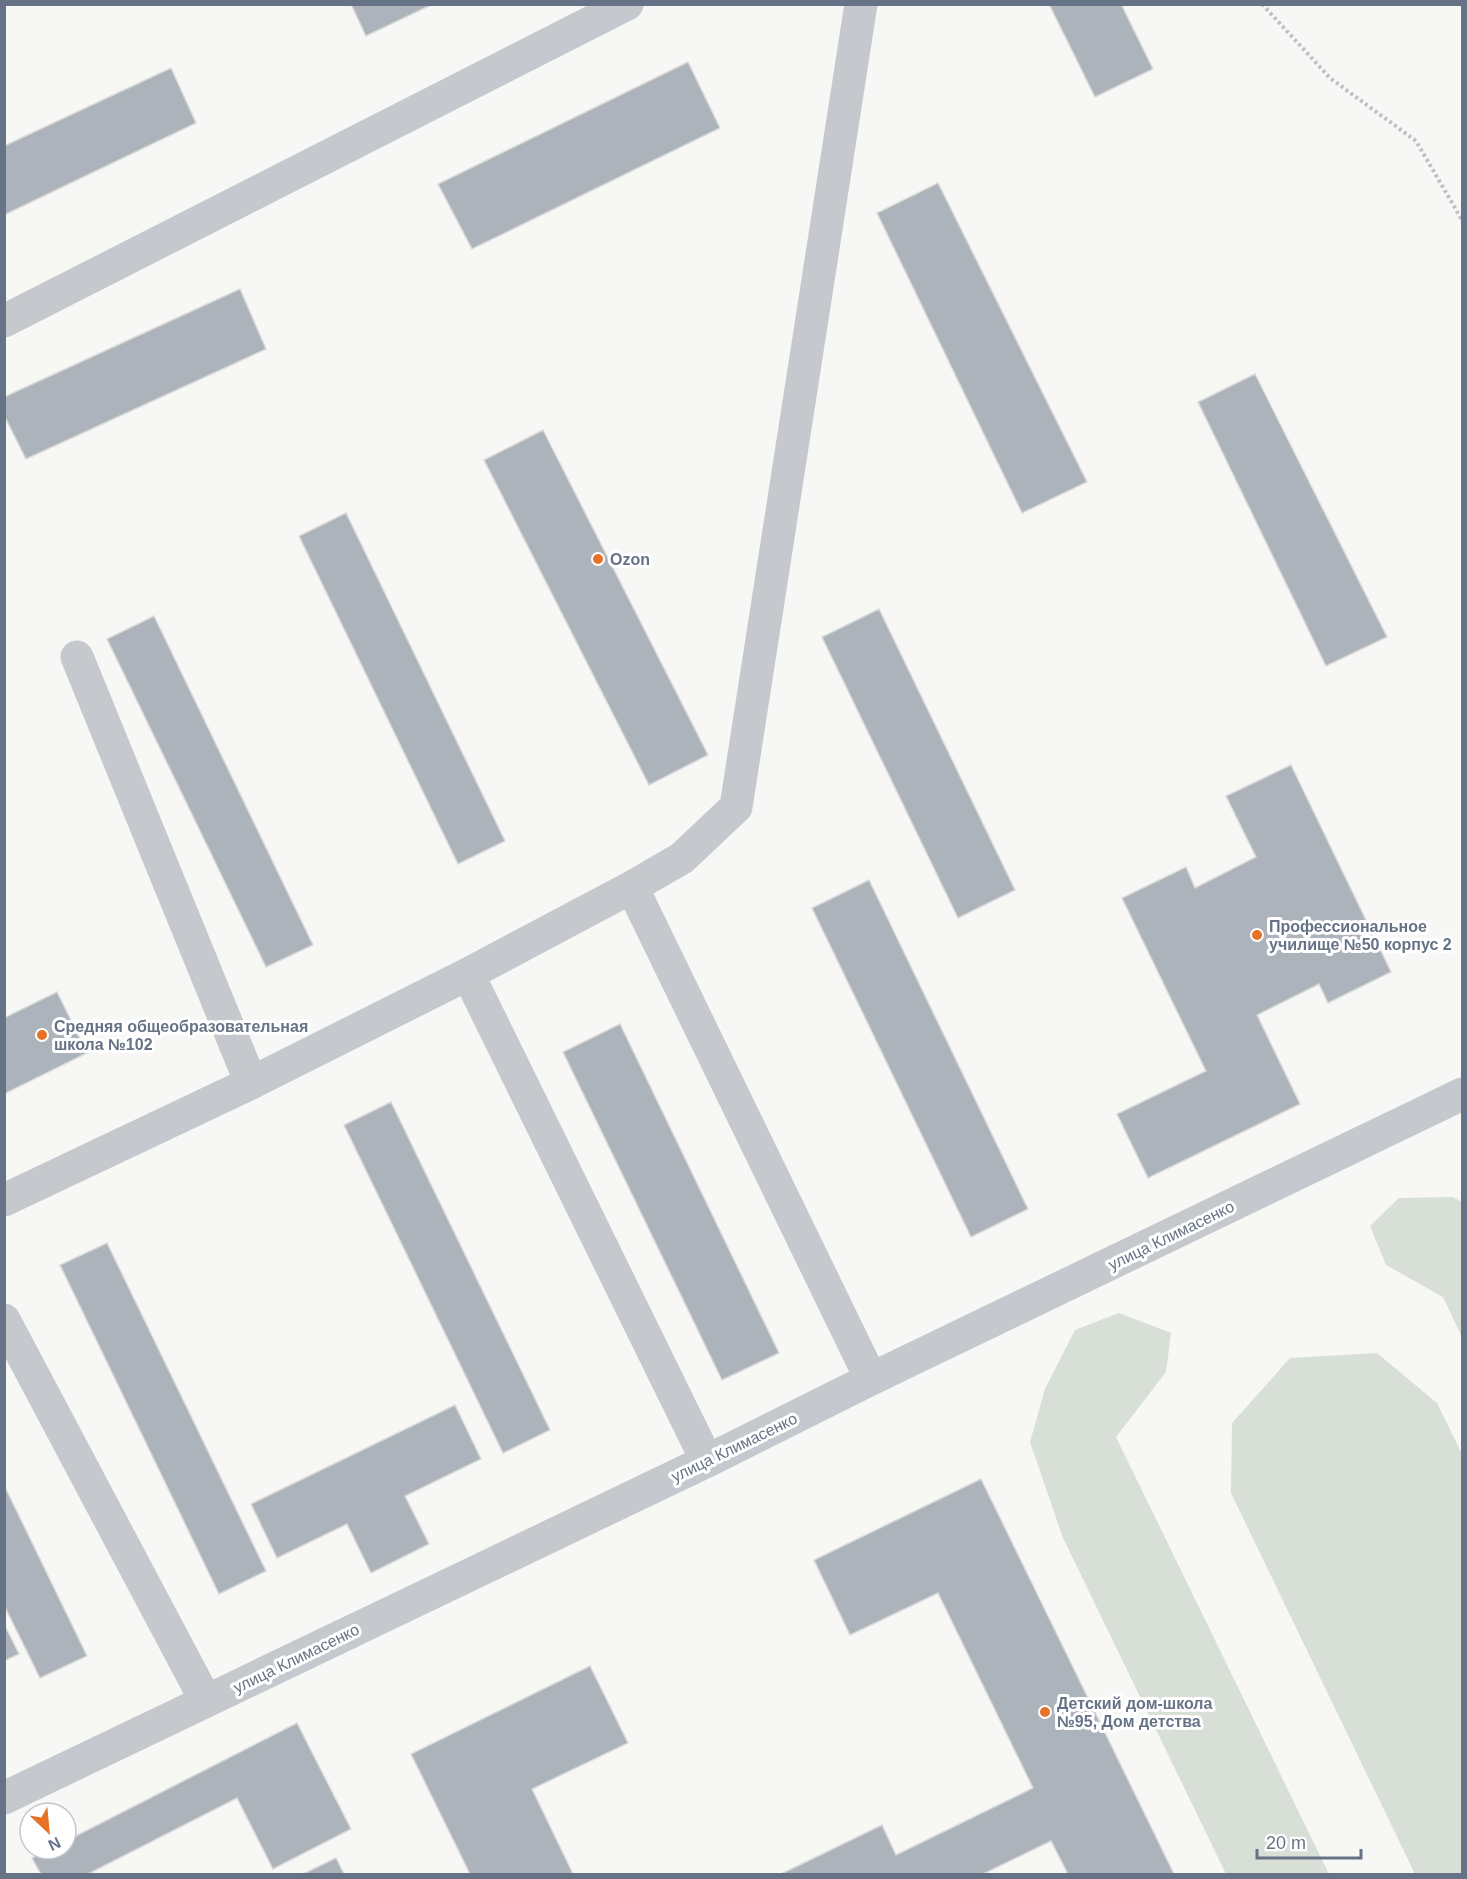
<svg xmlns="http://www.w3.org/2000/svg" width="1467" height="1879" font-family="Helvetica,sans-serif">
<rect width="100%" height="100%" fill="#f7f8f5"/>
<g fill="#d8dfd6">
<path d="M 1453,1197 L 1462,1202 L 1462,1337 L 1443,1297 L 1386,1265 L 1370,1226 L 1399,1198 Z"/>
<path d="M 1119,1313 L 1171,1333 L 1166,1372 L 1116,1437 L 1329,1874 L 1226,1874 L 1063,1538 L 1030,1442 L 1045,1389 L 1075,1330 Z"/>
<path d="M 1377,1353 L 1437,1403 L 1462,1454 L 1462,1874 L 1415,1874 L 1231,1493 L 1232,1423 L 1290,1358 Z"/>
</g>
<g fill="#adb3bb" stroke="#d9d9d7" stroke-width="1.5">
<path d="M 351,4 L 433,4 L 366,36 Z"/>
<path d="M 1049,4 L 1121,4 L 1153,69 L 1095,97 Z"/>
<path d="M 688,62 L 720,128 L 472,249 L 438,184 Z"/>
<path d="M 171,68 L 196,123 L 4,215 L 4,146 Z"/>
<path d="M 938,183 L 1087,482 L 1022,513 L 877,213 Z"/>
<path d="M 240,289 L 266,349 L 26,459 L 4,415 L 4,397 Z"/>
<path d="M 1255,374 L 1387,637 L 1326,666 L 1198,402 Z"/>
<path d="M 543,430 L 708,755 L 649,785 L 484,460 Z"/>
<path d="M 346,513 L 505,841 L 458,864 L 299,536 Z"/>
<path d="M 879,609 L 1015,890 L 958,918 L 822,637 Z"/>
<path d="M 154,616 L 313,945 L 266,967 L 107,639 Z"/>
<path d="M 1291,765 L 1391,972 L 1328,1003 L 1319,984 L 1257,1015 L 1300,1104 L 1148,1178 L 1117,1114 L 1206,1071 L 1122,898 L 1186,867 L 1195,888 L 1256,857 L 1226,796 Z"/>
<path d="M 869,880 L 1028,1209 L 971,1237 L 812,908 Z"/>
<path d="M 57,992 L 87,1053 L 4,1094 L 4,1018 Z"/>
<path d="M 620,1024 L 779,1353 L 722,1380 L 563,1052 Z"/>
<path d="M 391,1102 L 550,1430 L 503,1453 L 344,1125 Z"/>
<path d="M 107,1243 L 266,1571 L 219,1594 L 60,1265 Z"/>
<path d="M 455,1405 L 481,1459 L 405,1496 L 429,1544 L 371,1573 L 347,1524 L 277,1558 L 251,1504 Z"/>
<path d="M 981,1479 L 1174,1874 L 1068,1874 L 1051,1841 L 983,1874 L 781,1874 L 882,1825 L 896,1855 L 1033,1788 L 938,1593 L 850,1635 L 814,1560 Z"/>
<path d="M 4,1485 L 87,1656 L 40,1678 L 4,1605 Z"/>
<path d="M 4,1624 L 19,1654 L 4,1661 Z"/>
<path d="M 590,1666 L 628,1743 L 532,1789 L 573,1874 L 470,1874 L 411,1754 Z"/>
<path d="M 297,1723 L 351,1829 L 273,1869 L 237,1798 L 88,1874 L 41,1874 L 32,1858 L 49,1849 L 66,1849 L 66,1841 Z"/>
<path d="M 336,1858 L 344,1874 L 303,1874 Z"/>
</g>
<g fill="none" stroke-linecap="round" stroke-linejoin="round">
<path stroke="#bfc0c3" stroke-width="4" stroke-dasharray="3 3" stroke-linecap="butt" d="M 1262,4 L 1330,78 L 1416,141 L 1462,220"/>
<g stroke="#c5c8cc" stroke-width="33">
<path d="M 4,321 L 627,4"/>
<path d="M 77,657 L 251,1083"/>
<path d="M 632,887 L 682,858 L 736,807 L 861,4"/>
<path d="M 468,974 L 707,1461"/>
<path d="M 4,1200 L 251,1083 L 468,974 L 632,887 L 871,1379"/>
<path d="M 4,1320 L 206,1701"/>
<path d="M 4,1798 L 707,1461 L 871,1379 L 1462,1094"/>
</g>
</g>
<g fill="#e67227" stroke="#fff" stroke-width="2">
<circle cx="598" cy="559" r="6"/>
<circle cx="1257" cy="935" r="6"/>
<circle cx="42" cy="1035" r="6"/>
<circle cx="1045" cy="1712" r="6"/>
</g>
<g text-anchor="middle" stroke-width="6" stroke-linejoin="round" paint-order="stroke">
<g font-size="16" font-weight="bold" fill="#667386" stroke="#fff" text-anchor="start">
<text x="610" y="565">Ozon</text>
<text x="1269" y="932">Профессиональное<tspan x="1269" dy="18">училище №50 корпус 2</tspan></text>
<text x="54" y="1032">Средняя общеобразовательная<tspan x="54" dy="18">школа №102</tspan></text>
<text x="1057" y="1709">Детский дом-школа<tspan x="1057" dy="18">№95, Дом детства</tspan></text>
</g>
<g font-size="16" fill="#667386" stroke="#fff">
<text transform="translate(1171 1235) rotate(-26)" y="6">улица Климасенко</text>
<text transform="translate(734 1447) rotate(-26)" y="6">улица Климасенко</text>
<text transform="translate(296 1658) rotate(-26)" y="6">улица Климасенко</text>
</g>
</g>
<rect width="1467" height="1879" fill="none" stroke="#667386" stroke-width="12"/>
<g transform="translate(48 1831) rotate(154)"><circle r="28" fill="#ffffff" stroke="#c2c7cf" stroke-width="1.5"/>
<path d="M0-4.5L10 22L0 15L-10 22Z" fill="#e67227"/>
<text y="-9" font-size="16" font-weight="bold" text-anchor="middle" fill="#667386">N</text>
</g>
<path d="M1257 1849v9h104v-9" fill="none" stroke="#667386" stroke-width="3"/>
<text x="1266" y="1849" font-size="18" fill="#667386" stroke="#ffffff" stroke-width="4.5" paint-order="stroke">20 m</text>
</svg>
